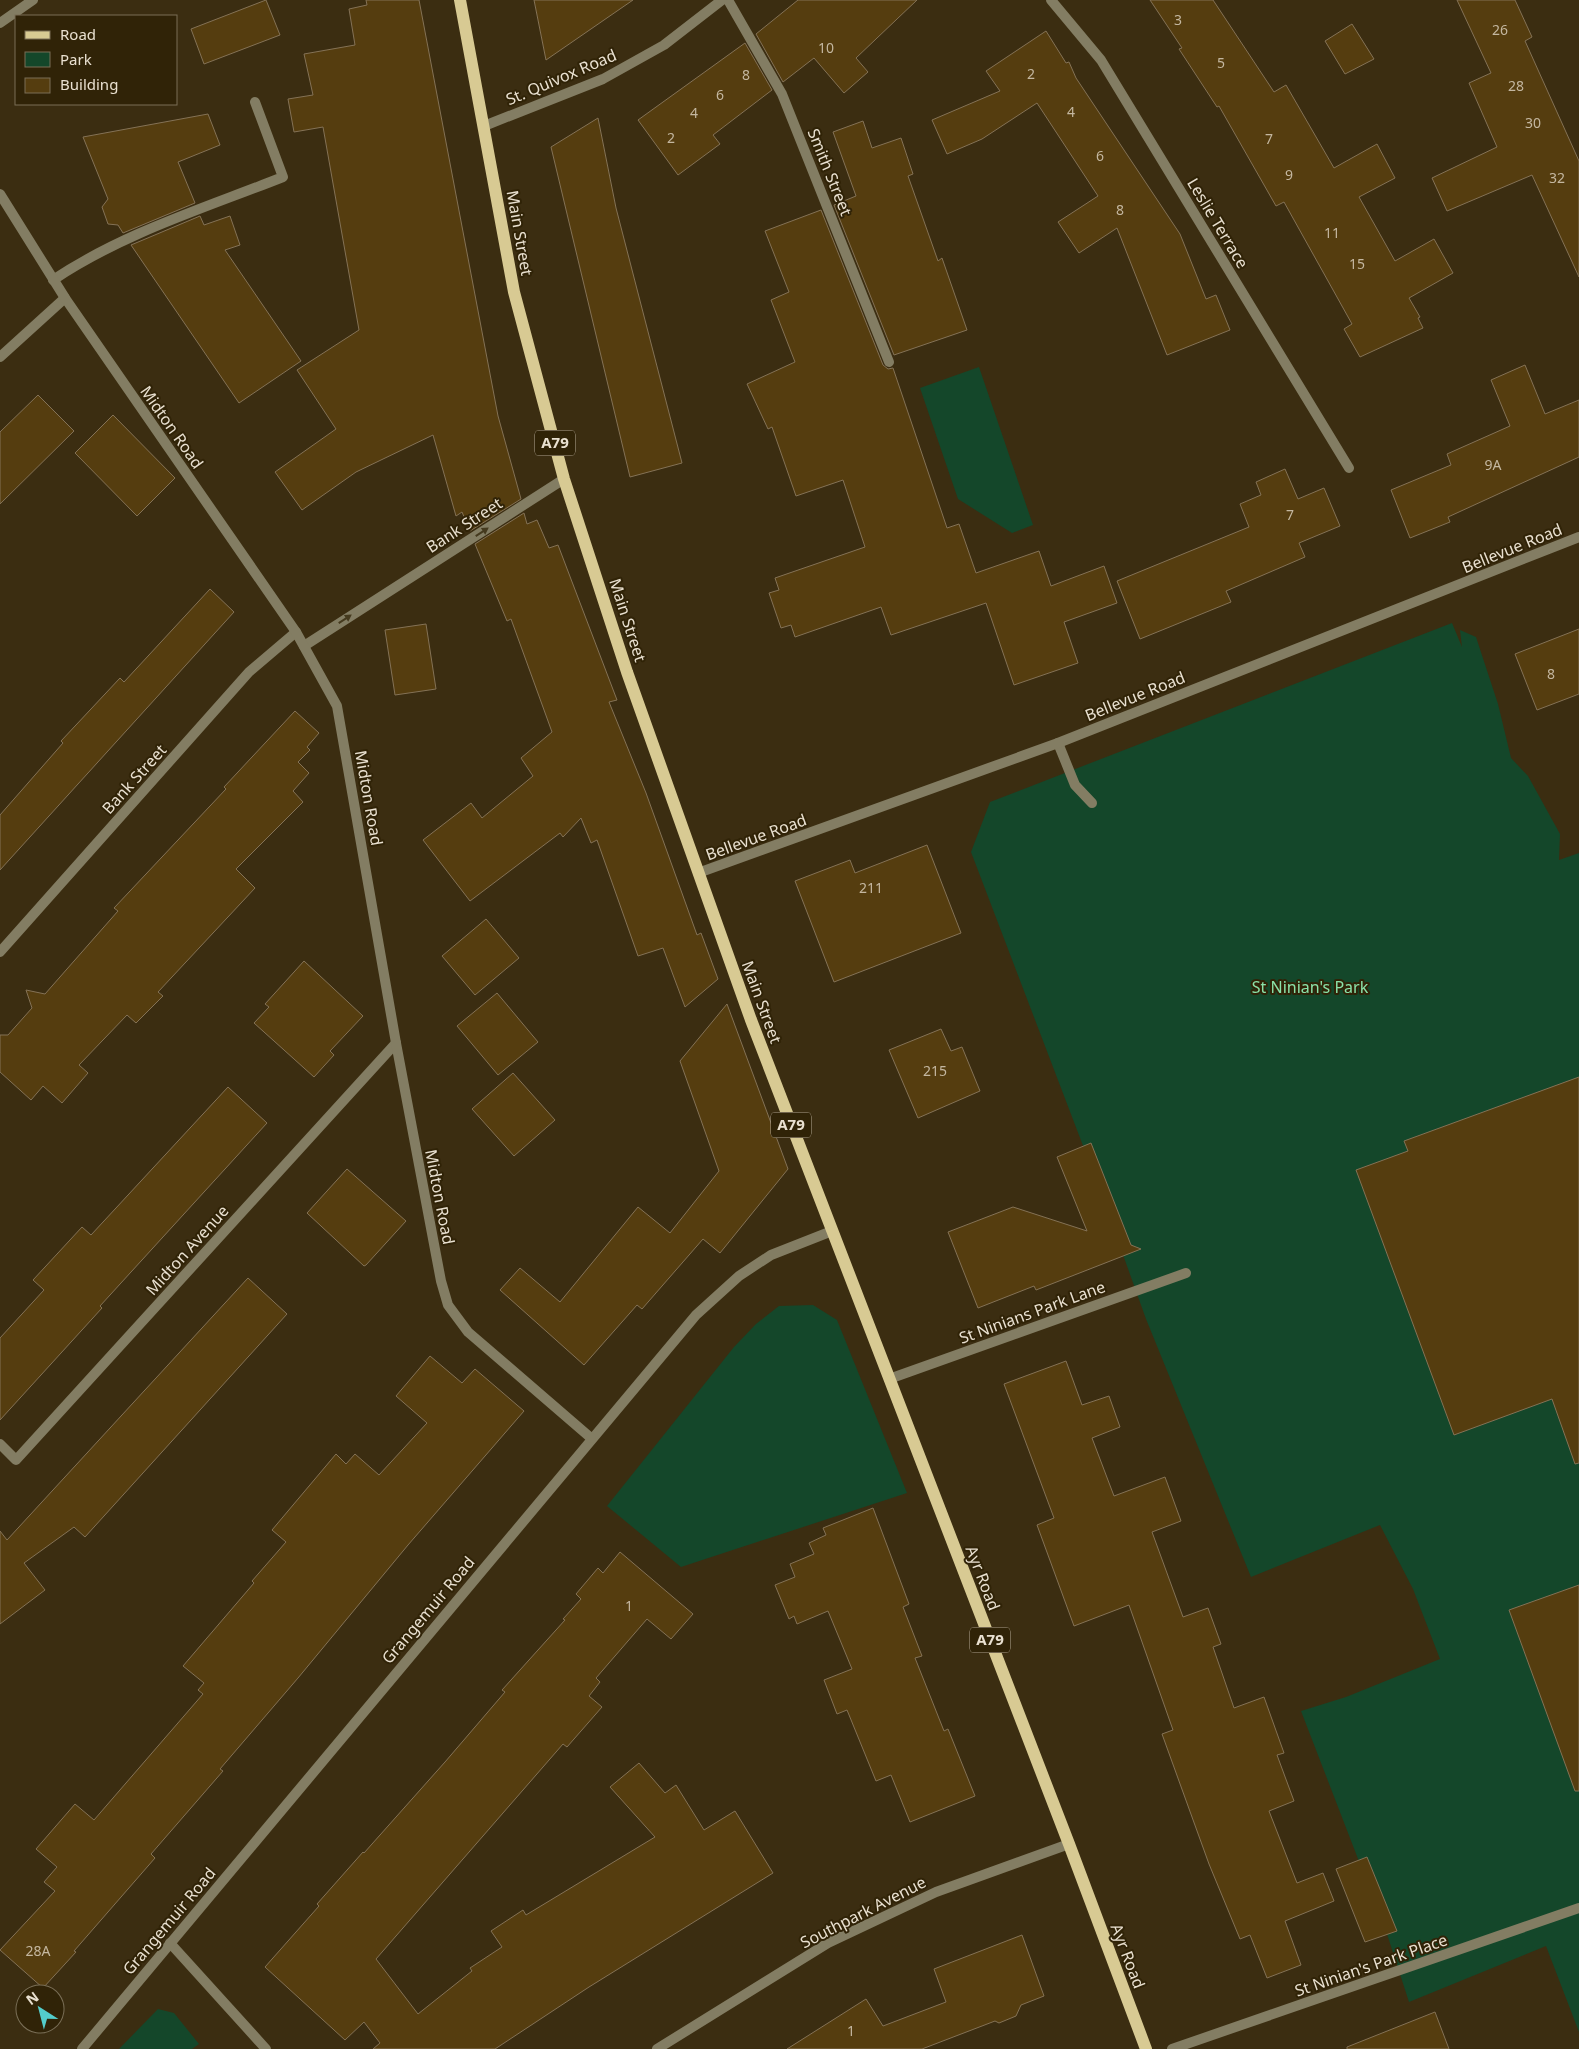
<svg xmlns="http://www.w3.org/2000/svg" width="1579" height="2049" font-family="'Noto Sans',sans-serif">
<rect width="100%" height="100%" fill="#3b2d11"/>
<g fill="#14472a">
<path d="M 979,367 L 1033,525 L 1012,533 L 958,499 L 920,388 Z"/>
<path d="M 1452,623 L 1462,647 L 1460,630 L 1476,637 L 1498,704 L 1511,758 L 1528,776 L 1560,834 L 1559,860 L 1579,853 L 1579,2032 L 1546,1946 L 1409,2002 L 1387,1934 L 1301,1711 L 1346,1697 L 1440,1659 L 1413,1589 L 1380,1525 L 1251,1577 L 1146,1319 L 1098,1185 L 971,852 L 990,802 Z"/>
<path d="M 813,1305 L 837,1320 L 907,1493 L 681,1567 L 607,1506 L 734,1347 L 756,1324 L 779,1306 Z"/>
<path d="M 158,2009 L 174,2013 L 199,2044 L 192,2049 L 119,2049 Z"/>
</g>
<g fill="#553d0f" stroke="#847256">
<path d="M 266,0 L 280,35 L 204,64 L 191,29 Z"/>
<path d="M 366,0 L 419,0 L 498,416 L 521,499 L 470,531 L 462,512 L 456,516 L 433,435 L 356,472 L 302,510 L 275,472 L 336,429 L 297,370 L 359,330 L 323,127 L 294,132 L 288,99 L 313,95 L 304,54 L 355,45 L 349,9 L 367,5 Z"/>
<path d="M 534,0 L 633,0 L 546,60 Z"/>
<path d="M 798,0 L 917,0 L 856,58 L 868,72 L 844,93 L 814,58 L 783,82 L 756,34 Z"/>
<path d="M 1150,0 L 1213,0 L 1274,92 L 1286,85 L 1334,168 L 1377,144 L 1395,178 L 1359,197 L 1395,261 L 1434,239 L 1453,273 L 1409,298 L 1420,317 L 1418,318 L 1423,328 L 1360,357 L 1344,329 L 1352,324 L 1284,202 L 1276,206 L 1219,106 L 1217,107 L 1179,49 L 1182,48 Z"/>
<path d="M 1457,0 L 1515,0 L 1532,37 L 1525,41 L 1579,161 L 1579,277 L 1532,175 L 1447,211 L 1432,178 L 1497,147 L 1469,83 L 1491,73 Z"/>
<path d="M 1352,24 L 1374,59 L 1345,74 L 1325,41 Z"/>
<path d="M 1046,31 L 1066,63 L 1069,62 L 1076,78 L 1180,234 L 1206,299 L 1216,295 L 1230,330 L 1167,355 L 1117,228 L 1079,253 L 1058,222 L 1098,196 L 1037,103 L 982,139 L 947,154 L 932,120 L 1000,91 L 986,71 Z"/>
<path d="M 745,43 L 772,90 L 713,135 L 720,144 L 678,175 L 638,120 Z"/>
<path d="M 208,114 L 220,145 L 178,162 L 195,203 L 123,233 L 118,225 L 108,224 L 102,207 L 108,199 L 83,137 Z"/>
<path d="M 598,118 L 616,208 L 682,463 L 630,477 L 551,147 Z"/>
<path d="M 863,121 L 872,148 L 901,138 L 913,174 L 908,176 L 938,261 L 942,258 L 967,330 L 894,355 L 834,205 L 856,196 L 833,132 Z"/>
<path d="M 821,210 L 883,365 L 888,369 L 893,368 L 947,528 L 959,524 L 976,573 L 1039,551 L 1051,586 L 1104,566 L 1117,603 L 1064,622 L 1078,663 L 1014,685 L 986,603 L 891,635 L 881,607 L 795,637 L 791,625 L 781,628 L 769,593 L 779,590 L 775,578 L 865,547 L 843,480 L 796,496 L 772,427 L 768,429 L 747,384 L 795,362 L 771,300 L 789,292 L 765,231 Z"/>
<path d="M 200,216 L 204,225 L 230,216 L 240,245 L 225,250 L 301,361 L 239,403 L 131,245 Z"/>
<path d="M 1525,365 L 1545,414 L 1579,400 L 1579,457 L 1448,517 L 1450,522 L 1410,538 L 1391,490 L 1451,465 L 1447,454 L 1510,426 L 1491,380 Z"/>
<path d="M 38,395 L 74,431 L 0,504 L 0,432 Z"/>
<path d="M 113,415 L 175,478 L 137,516 L 75,453 Z"/>
<path d="M 1285,469 L 1298,499 L 1324,488 L 1340,526 L 1299,543 L 1305,557 L 1226,591 L 1231,602 L 1140,639 L 1117,581 L 1249,527 L 1240,504 L 1261,495 L 1256,482 Z"/>
<path d="M 524,513 L 527,524 L 537,520 L 549,548 L 558,545 L 617,700 L 609,702 L 646,793 L 697,935 L 701,933 L 718,979 L 685,1007 L 663,948 L 638,956 L 597,840 L 591,843 L 581,818 L 563,837 L 560,833 L 470,901 L 423,840 L 471,803 L 482,818 L 533,776 L 521,758 L 552,732 L 511,619 L 507,621 L 475,544 Z"/>
<path d="M 210,589 L 234,612 L 0,870 L 0,815 L 63,743 L 61,741 L 120,678 L 124,682 Z"/>
<path d="M 426,624 L 436,689 L 395,695 L 385,630 Z"/>
<path d="M 1579,629 L 1579,694 L 1537,710 L 1515,654 Z"/>
<path d="M 295,711 L 319,733 L 307,747 L 310,750 L 298,762 L 309,773 L 293,791 L 303,802 L 236,869 L 255,888 L 158,992 L 163,996 L 136,1023 L 127,1015 L 79,1065 L 88,1073 L 62,1103 L 43,1086 L 31,1100 L 0,1072 L 0,1035 L 8,1035 L 32,1008 L 26,990 L 45,994 L 118,911 L 114,908 L 226,789 L 224,787 Z"/>
<path d="M 927,845 L 961,933 L 834,982 L 795,881 L 850,860 L 855,873 Z"/>
<path d="M 486,919 L 519,958 L 475,995 L 442,956 Z"/>
<path d="M 304,961 L 363,1016 L 330,1051 L 334,1055 L 314,1077 L 254,1023 L 269,1007 L 265,1004 Z"/>
<path d="M 497,993 L 538,1042 L 498,1075 L 457,1026 Z"/>
<path d="M 727,1004 L 788,1169 L 720,1253 L 703,1239 L 642,1309 L 637,1305 L 584,1365 L 500,1290 L 520,1268 L 560,1302 L 638,1207 L 670,1233 L 719,1171 L 680,1061 Z"/>
<path d="M 941,1029 L 951,1051 L 962,1047 L 980,1091 L 918,1118 L 889,1050 Z"/>
<path d="M 513,1073 L 555,1120 L 514,1156 L 472,1109 Z"/>
<path d="M 1579,1077 L 1579,1463 L 1575,1464 L 1552,1399 L 1454,1435 L 1356,1170 L 1408,1151 L 1404,1141 Z"/>
<path d="M 228,1087 L 267,1123 L 100,1306 L 102,1308 L 0,1420 L 0,1338 L 44,1290 L 33,1280 L 82,1227 L 91,1235 Z"/>
<path d="M 1091,1143 L 1131,1245 L 1141,1249 L 1036,1290 L 1034,1286 L 978,1308 L 948,1232 L 1013,1207 L 1087,1231 L 1057,1157 Z"/>
<path d="M 347,1169 L 406,1221 L 366,1265 L 364,1266 L 307,1213 Z"/>
<path d="M 248,1278 L 287,1314 L 85,1537 L 74,1527 L 24,1563 L 45,1590 L 0,1624 L 0,1531 L 7,1540 Z"/>
<path d="M 430,1356 L 462,1383 L 475,1369 L 524,1411 L 408,1545 L 298,1678 L 220,1769 L 223,1771 L 151,1854 L 155,1858 L 74,1951 L 76,1952 L 43,1988 L 0,1950 L 55,1891 L 44,1882 L 57,1867 L 36,1849 L 75,1804 L 94,1820 L 203,1694 L 198,1690 L 204,1683 L 183,1666 L 254,1583 L 252,1581 L 286,1542 L 272,1530 L 336,1454 L 346,1464 L 355,1454 L 379,1475 L 427,1423 L 396,1396 Z"/>
<path d="M 1066,1361 L 1082,1405 L 1109,1396 L 1120,1427 L 1092,1438 L 1114,1496 L 1165,1477 L 1181,1521 L 1152,1532 L 1183,1617 L 1208,1608 L 1221,1644 L 1213,1647 L 1234,1708 L 1264,1697 L 1284,1753 L 1277,1755 L 1294,1801 L 1269,1811 L 1297,1883 L 1323,1873 L 1334,1901 L 1285,1921 L 1301,1965 L 1267,1978 L 1250,1935 L 1240,1939 L 1209,1864 L 1162,1734 L 1173,1730 L 1129,1605 L 1074,1626 L 1037,1525 L 1054,1518 L 1004,1384 Z"/>
<path d="M 873,1508 L 909,1604 L 903,1607 L 922,1656 L 915,1658 L 944,1731 L 948,1729 L 975,1796 L 910,1822 L 891,1775 L 876,1781 L 847,1710 L 837,1714 L 824,1680 L 852,1669 L 828,1611 L 797,1624 L 794,1616 L 789,1619 L 775,1585 L 795,1577 L 790,1564 L 814,1554 L 809,1543 L 826,1535 L 823,1528 Z"/>
<path d="M 620,1552 L 693,1614 L 671,1639 L 647,1619 L 596,1678 L 600,1682 L 589,1696 L 602,1707 L 567,1747 L 563,1744 L 376,1959 L 418,2014 L 472,1971 L 470,1968 L 502,1947 L 491,1931 L 523,1910 L 526,1915 L 655,1837 L 610,1787 L 639,1763 L 665,1793 L 676,1785 L 704,1830 L 735,1811 L 773,1873 L 589,1987 L 495,2049 L 373,2049 L 380,2043 L 364,2022 L 345,2040 L 265,1967 L 319,1906 L 317,1904 L 363,1852 L 364,1853 L 445,1762 L 505,1692 L 502,1690 L 565,1620 L 563,1619 L 581,1599 L 576,1594 L 598,1568 L 603,1573 Z"/>
<path d="M 1579,1585 L 1579,1791 L 1575,1791 L 1509,1610 Z"/>
<path d="M 1367,1857 L 1397,1931 L 1365,1942 L 1336,1869 Z"/>
<path d="M 1022,1935 L 1044,1996 L 1021,2005 L 1016,2016 L 999,2023 L 995,2021 L 922,2049 L 787,2049 L 866,1999 L 883,2026 L 946,2002 L 934,1969 Z"/>
<path d="M 1435,2012 L 1449,2049 L 1347,2049 L 1347,2047 Z"/>
</g>
<g fill="none" stroke-linecap="round" stroke-linejoin="round">
<g stroke="#837d63" stroke-width="10">
<path d="M 0,23 L 33,0"/>
<path d="M 53,280 C 123,233 205,208 283,177 L 255,102"/>
<path d="M 1058,743 L 1075,785 L 1092,803"/>
</g>
<g stroke="#837d63" stroke-width="10">
<path d="M 728,0 L 782,94 L 889,362"/>
<path d="M 1051,0 L 1101,60 L 1349,468"/>
<path d="M 0,357 L 65,298"/>
<path d="M 304,646 L 564,479"/>
<path d="M 0,952 L 249,672 L 296,632"/>
<path d="M 889,1379 L 1186,1273"/>
<path d="M 0,1444 L 16,1460 L 396,1043"/>
<path d="M 170,1943 L 266,2049"/>
<path d="M 82,2049 L 696,1315 L 739,1276 L 771,1255 L 832,1231"/>
<path d="M 657,2049 L 828,1943 L 936,1892 L 1069,1844"/>
<path d="M 1172,2049 L 1579,1908"/>
</g>
<g stroke="#837d63" stroke-width="10">
<path d="M 484,126 L 603,79 L 664,45 L 722,0"/>
<path d="M 0,194 L 65,298 L 296,632 L 337,706 L 396,1043 L 441,1281 L 448,1305 L 468,1332 L 591,1438"/>
<path d="M 698,873 L 1058,743 L 1579,537"/>
</g>
<path stroke="#d8ca93" stroke-width="12" d="M 460,0 L 514,292 L 564,479 L 627,672 L 751,1020 L 1069,1844 L 1146,2049"/>
</g>
<defs><path id="oneway-solid" d="M-6-.8H1V-3.2L6.5 0L1 3.2V.8H-6Z" transform="scale(1.25)"/></defs>
<g fill="#453a1e">
<use href="#oneway-solid" transform="translate(482 532) rotate(-33)"/>
<use href="#oneway-solid" transform="translate(345 619) rotate(-33)"/>
</g>
<g text-anchor="middle" stroke-width="4" stroke-linejoin="round" paint-order="stroke">
<g font-size="14" fill="#c4b7a0">
<text x="1178" y="25">3</text>
<text x="1500" y="35">26</text>
<text x="826" y="53">10</text>
<text x="1221" y="68">5</text>
<text x="1031" y="79">2</text>
<text x="746" y="80">8</text>
<text x="1516" y="91">28</text>
<text x="720" y="100">6</text>
<text x="1071" y="117">4</text>
<text x="694" y="118">4</text>
<text x="1533" y="128">30</text>
<text x="671" y="143">2</text>
<text x="1269" y="144">7</text>
<text x="1100" y="161">6</text>
<text x="1289" y="180">9</text>
<text x="1557" y="183">32</text>
<text x="1120" y="215">8</text>
<text x="1332" y="238">11</text>
<text x="1357" y="269">15</text>
<text x="1493" y="470">9A</text>
<text x="1290" y="520">7</text>
<text x="1551" y="679">8</text>
<text x="871" y="893">211</text>
<text x="935" y="1076">215</text>
<text x="629" y="1611">1</text>
<text x="38" y="1956">28A</text>
<text x="851" y="2036">1</text>
</g>
<g fill="#302307" stroke="#b2a794" stroke-width="1">
<rect x="535" y="430.5" width="40" height="25" rx="4"/>
<rect x="771" y="1112.5" width="40" height="25" rx="4"/>
<rect x="970" y="1627.5" width="40" height="25" rx="4"/>
</g>
<g font-size="15" font-weight="bold" fill="#e9e0d0">
<text x="555" y="448">A79</text>
<text x="791" y="1130">A79</text>
<text x="990" y="1645">A79</text>
</g>
<g font-size="16" fill="#e9e0d0" stroke="#302307">
<text transform="translate(561 77) rotate(-23)" y="6">St. Quivox Road</text>
<text transform="translate(830 172) rotate(68)" y="6">Smith Street</text>
<text transform="translate(1218 223) rotate(59)" y="6">Leslie Terrace</text>
<text transform="translate(520 233) rotate(80)" y="6">Main Street</text>
<text transform="translate(172 427) rotate(55)" y="6">Midton Road</text>
<text transform="translate(464 525) rotate(-33)" y="6">Bank Street</text>
<text transform="translate(1512 548) rotate(-22)" y="6">Bellevue Road</text>
<text transform="translate(628 620) rotate(72)" y="6">Main Street</text>
<text transform="translate(1135 696) rotate(-22)" y="6">Bellevue Road</text>
<text transform="translate(134 779) rotate(-48)" y="6">Bank Street</text>
<text transform="translate(369 798) rotate(80)" y="6">Midton Road</text>
<text transform="translate(756 837) rotate(-20)" y="6">Bellevue Road</text>
<text transform="translate(762 1002) rotate(70)" y="6">Main Street</text>
<text transform="translate(440 1197) rotate(79)" y="6">Midton Road</text>
<text transform="translate(187 1250) rotate(-48)" y="6">Midton Avenue</text>
<text transform="translate(1032 1312) rotate(-20)" y="6">St Ninians Park Lane</text>
<text transform="translate(983 1578) rotate(69)" y="6">Ayr Road</text>
<text transform="translate(428 1610) rotate(-50)" y="6">Grangemuir Road</text>
<text transform="translate(863 1912) rotate(-27)" y="6">Southpark Avenue</text>
<text transform="translate(169 1921) rotate(-50)" y="6">Grangemuir Road</text>
<text transform="translate(1128 1956) rotate(69)" y="6">Ayr Road</text>
<text transform="translate(1371 1965) rotate(-19)" y="6">St Ninian's Park Place</text>
</g>
<g font-size="16" fill="#8ae1a8" stroke="#302307">
<text x="1310" y="993">St Ninian's Park</text>
</g>
</g>
<rect x="15" y="15" width="162" height="90" fill="#302307" stroke="#7a6f57"/>
<rect x="25" y="31" width="25" height="8" fill="#d8ca93" stroke="#7a6f57"/>
<text x="60" y="40" font-size="15" fill="#e9e0d0">Road</text>
<rect x="25" y="52" width="25" height="15" fill="#14472a" stroke="#7a6f57"/>
<text x="60" y="65" font-size="15" fill="#e9e0d0">Park</text>
<rect x="25" y="78" width="25" height="15" fill="#553d0f" stroke="#7a6f57"/>
<text x="60" y="90" font-size="15" fill="#e9e0d0">Building</text>
<g transform="translate(40 2009) rotate(324)"><circle r="24" fill="#302307" stroke="#7a6f57"/>
<path d="M0-4L9 19L0 12L-9 19Z" fill="#53cdcb"/>
<text y="-8" font-size="14" font-weight="bold" text-anchor="middle" fill="#e9e0d0">N</text>
</g>
</svg>
